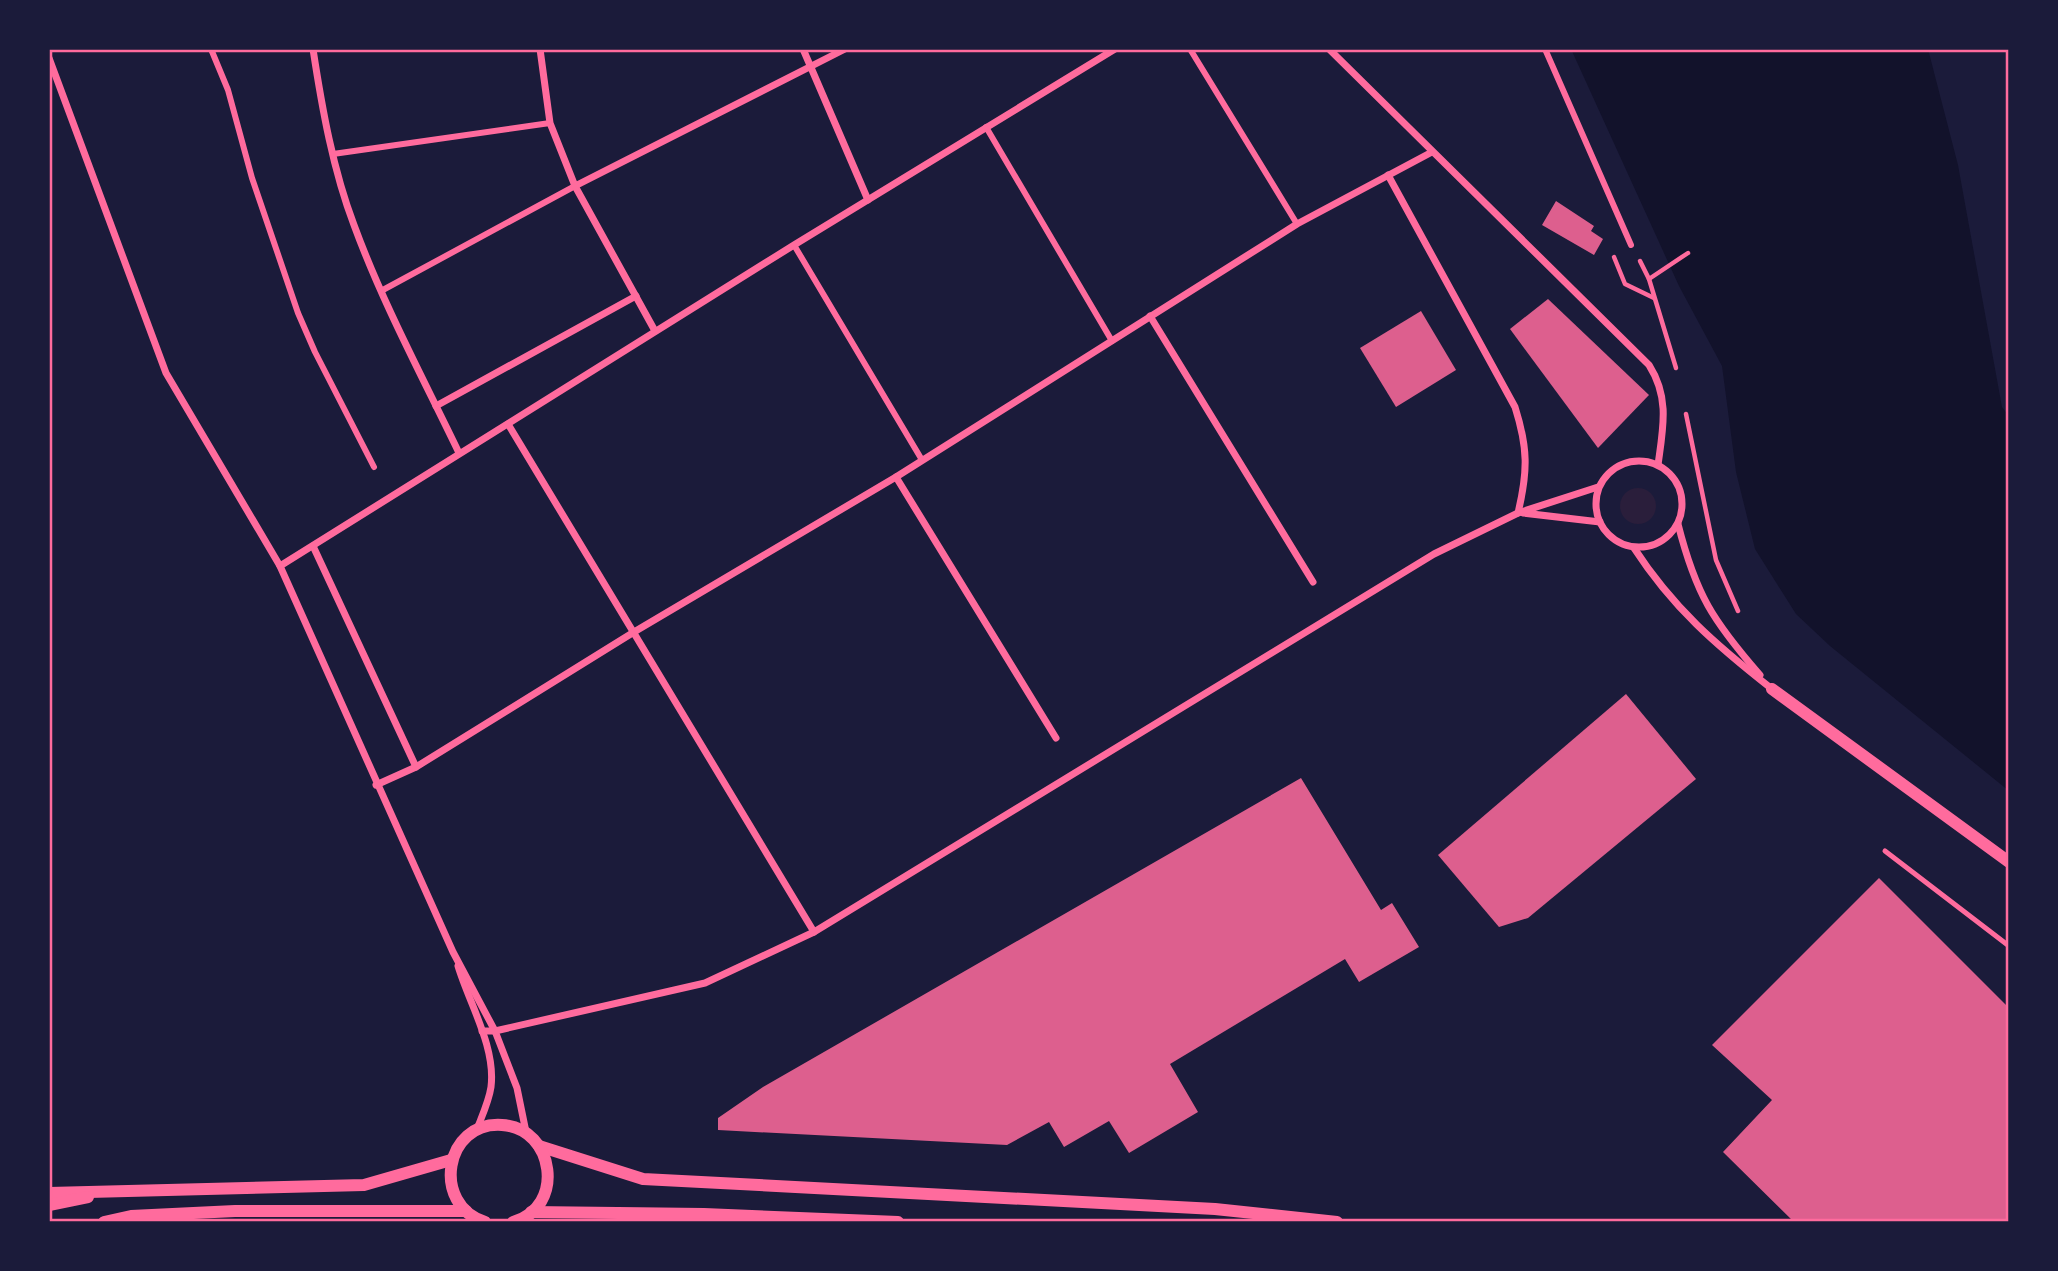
<svg xmlns="http://www.w3.org/2000/svg" width="2058" height="1271" font-family="Helvetica,sans-serif">
<rect width="100%" height="100%" fill="#1b1b3a"/>
<circle fill="#2a1e3b" cx="1638" cy="506" r="18"/>
<path fill="#12122b" d="M 1571,49 L 1928,49 L 1958,165 L 2002,407 L 2009,416 L 2009,791 L 1830,646 L 1796,614 L 1755,549 L 1736,472 L 1722,366 L 1679,286 Z"/>
<g fill="#dd5f8e">
<path d="M 1556,201 L 1594,226 L 1591,231 L 1603,239 L 1594,255 L 1542,225 Z"/>
<path d="M 1548,299 L 1649,395 L 1598,448 L 1510,329 Z"/>
<path d="M 1421,311 L 1456,370 L 1396,407 L 1360,348 Z"/>
<path d="M 1626,694 L 1696,779 L 1528,918 L 1499,927 L 1438,855 Z"/>
<path d="M 1301,778 L 1381,910 L 1392,903 L 1419,947 L 1359,982 L 1345,959 L 1170,1064 L 1198,1112 L 1129,1153 L 1109,1121 L 1064,1147 L 1049,1122 L 1007,1145 L 718,1130 L 718,1118 L 763,1087 Z"/>
<path d="M 1879,878 L 2009,1008 L 2009,1222 L 1794,1222 L 1723,1152 L 1772,1100 L 1712,1045 Z"/>
</g>
<g fill="none" stroke-linecap="round" stroke-linejoin="round">
<g stroke="#ff6b9d" stroke-width="4.5">
<path d="M 1614,257 L 1625,284 L 1654,298"/>
<path d="M 1640,261 L 1649,279 L 1676,368"/>
<path d="M 1649,279 L 1688,253"/>
<path d="M 1686,414 L 1716,560 L 1738,611"/>
</g>
<path stroke="#ff6b9d" stroke-width="5" d="M 1885,851 L 2009,946"/>
<g stroke="#ff6b9d" stroke-width="6">
<path d="M 211,49 L 228,90 L 252,178 L 298,313 L 315,352 L 374,467"/>
<path d="M 1190,49 L 1297,224"/>
<path d="M 1545,49 L 1631,245"/>
<path d="M 986,127 L 1112,341"/>
<path d="M 333,154 L 550,123"/>
<path d="M 794,245 L 922,460"/>
<path d="M 381,291 L 575,186"/>
</g>
<g stroke="#ff6b9d" stroke-width="7">
<path d="M 313,49 C 322,108 333,170 354,225 C 383,304 423,378 459,453"/>
<path d="M 540,49 L 550,123 L 575,186 L 655,331"/>
<path d="M 803,49 L 868,200"/>
<path d="M 1329,49 L 1649,365 C 1670,398 1663,428 1658,465"/>
<path d="M 49,58 L 166,373 L 280,566 L 453,952 L 495,1031 L 517,1088 L 526,1132"/>
<path d="M 1388,175 L 1515,407 C 1528,448 1528,471 1518,513"/>
<path d="M 575,186 L 845,49"/>
<path d="M 1150,316 L 1313,582"/>
<path d="M 436,406 L 636,296"/>
<path d="M 508,424 L 814,932"/>
<circle cx="1639" cy="504" r="43"/>
<path d="M 896,477 L 1056,738"/>
<path d="M 1523,513 L 1600,522"/>
<path d="M 1678,524 C 1696,595 1713,621 1760,675"/>
<path d="M 313,546 L 416,767"/>
<path d="M 1634,548 C 1673,608 1716,645 1772,689"/>
<path d="M 280,566 L 794,245 L 1115,49"/>
<path d="M 376,785 L 416,767 L 634,632 L 896,477 L 1297,224 L 1432,152"/>
<path d="M 458,966 C 469,1003 496,1047 491,1087 C 489,1101 482,1116 477,1129"/>
<path d="M 482,1031 L 495,1031 L 705,983 L 814,932 L 1434,554 L 1518,513 L 1598,487"/>
</g>
<g stroke="#ff6b9d" stroke-width="12">
<path d="M 1772,689 L 2009,862"/>
<path d="M 539,1146 L 643,1179 L 1215,1209 L 1337,1222"/>
<path d="M 49,1193 L 364,1185 L 451,1160"/>
<path d="M 49,1205 L 88,1197"/>
<path d="M 531,1212 L 704,1214 L 898,1222"/>
<path d="M 104,1222 L 131,1216 L 235,1211 L 466,1211"/>
<path d="M 485,1222 C 431,1205 444,1121 502,1125 C 555,1128 566,1208 513,1222"/>
</g>
</g>
<rect width="2058" height="1271" fill="none" stroke="#1b1b3a" stroke-width="102"/>
<rect x="51" y="51" width="1956" height="1169" fill="none" stroke="#ff6b9d" stroke-width="2.5"/>
</svg>
